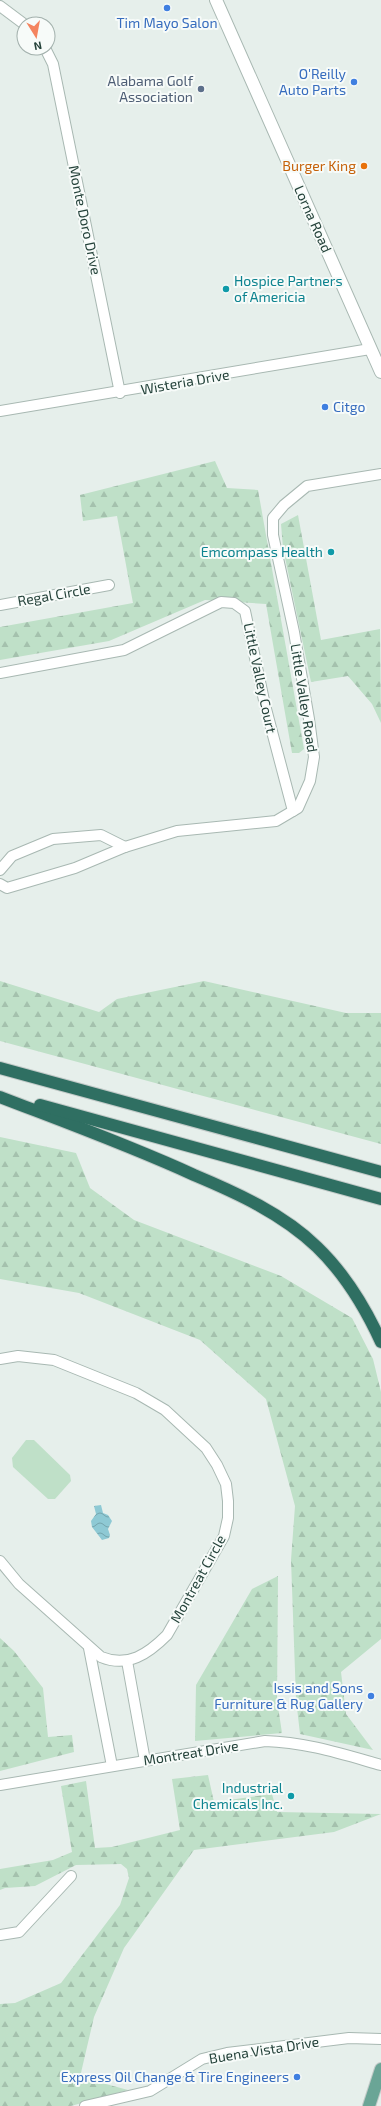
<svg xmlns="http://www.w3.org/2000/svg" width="381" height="2106" font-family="'Exo 2',sans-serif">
<defs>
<pattern id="forest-firs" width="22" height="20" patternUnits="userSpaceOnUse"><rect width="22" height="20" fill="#bfe0c8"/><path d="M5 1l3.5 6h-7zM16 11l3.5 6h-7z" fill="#a4c1ad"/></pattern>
<pattern id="water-waves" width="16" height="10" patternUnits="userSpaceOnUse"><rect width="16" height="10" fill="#8ec9d4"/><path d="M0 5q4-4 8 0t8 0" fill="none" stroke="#74a5ad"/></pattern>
</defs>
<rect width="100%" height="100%" fill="#e6efeb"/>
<g fill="url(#forest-firs)">
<path d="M 215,461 L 227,488 L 258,490 L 304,749 L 299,753 L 292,753 L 266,604 L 205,600 L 109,641 L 0,660 L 0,627 L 133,603 L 117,516 L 83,521 L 80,495 Z"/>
<path d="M 298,515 L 321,640 L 380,629 L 381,723 L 372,704 L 348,676 L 311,682 L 283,548 L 281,524 Z"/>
<path d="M 0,981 L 99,1012 L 117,999 L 204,981 L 346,1013 L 381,1013 L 381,1144 L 0,1041 Z"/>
<path d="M 0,1137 L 76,1153 L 90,1188 L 134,1220 L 281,1276 L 352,1318 L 373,1359 L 381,1392 L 381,1639 L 341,1672 L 346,1714 L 373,1750 L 300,1734 L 296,1699 L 291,1560 L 295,1506 L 266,1399 L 200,1340 L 79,1293 L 0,1279 Z"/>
<path d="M 278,1576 L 277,1700 L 282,1733 L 195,1741 L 196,1685 L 252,1589 Z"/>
<path d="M 0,1638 L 14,1651 L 43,1688 L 48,1737 L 72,1735 L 74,1752 L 0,1771 Z"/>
<path d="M 208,1775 L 214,1802 L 272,1794 L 277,1812 L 381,1814 L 334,1832 L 194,1850 L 124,1948 L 94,2017 L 80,2077 L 128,2090 L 71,2106 L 0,2106 L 0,2004 L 15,2003 L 61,1983 L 120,1905 L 129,1878 L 127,1869 L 121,1864 L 76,1865 L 35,1886 L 5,1888 L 0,1890 L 0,1869 L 53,1860 L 72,1852 L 61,1786 L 86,1781 L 95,1848 L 112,1847 L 180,1830 L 172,1779 Z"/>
</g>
<path fill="#bfe0c8" d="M 26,1440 L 34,1440 L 70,1475 L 71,1481 L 55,1499 L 48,1499 L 13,1467 L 12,1458 Z"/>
<path fill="url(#water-waves)" d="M 101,1505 L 103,1513 L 108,1515 L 112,1521 L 108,1529 L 110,1535 L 109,1538 L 102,1540 L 92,1527 L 91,1521 L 96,1514 L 94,1506 Z"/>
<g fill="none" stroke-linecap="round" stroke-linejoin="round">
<g stroke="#a8b8b2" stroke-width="12">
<g id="minor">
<path d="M 0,6 L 24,24"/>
<path d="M 45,48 L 53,64 L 120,393"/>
<path d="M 0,411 L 370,349"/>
<path d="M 0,605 L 109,585"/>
<path d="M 0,673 L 124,650 L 221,602 L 234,603 L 245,611 L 265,705 L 293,811"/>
<path d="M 0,870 L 12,856 L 53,839 L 101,835 L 125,847"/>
<path d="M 0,884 L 7,888 L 75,868 L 125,847 L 177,831 L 276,821 L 298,808 L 310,781 L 314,757 L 309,719 L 294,632 L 273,535 L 273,518 L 284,505 L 307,486 L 381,474"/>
<path d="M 0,1359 L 18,1356 L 54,1360 L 136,1393 L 165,1410 L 206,1448 L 217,1465 L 226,1484 L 228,1501 L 228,1518 L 224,1536 L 167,1635 C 148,1654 128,1668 101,1657 L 19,1584 L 0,1561"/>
<path d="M 89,1648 L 112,1766"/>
<path d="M 127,1661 L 145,1761"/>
<path d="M 0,1785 L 265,1741 C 305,1742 342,1754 381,1765"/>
<path d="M 0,1935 L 19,1932 L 71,1876"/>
<path d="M 85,2106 L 150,2091 L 202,2059 L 227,2053 L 349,2038 L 381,2039"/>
</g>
</g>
<g stroke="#a8b8b2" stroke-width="14">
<path id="tertiary" d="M 216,0 L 381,372"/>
</g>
<g stroke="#c2cac8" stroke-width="14">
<path id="primary" d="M 369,2106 L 381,2069"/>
</g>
<g stroke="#c2cac8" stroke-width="14">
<g id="motorway">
<path d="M 0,1068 L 381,1172"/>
<path d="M 0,1097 C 65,1122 131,1146 194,1175 C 237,1193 283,1214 317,1247 C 344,1273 365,1307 381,1342"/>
<path d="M 40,1105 L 381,1199"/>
</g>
</g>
<use href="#minor" stroke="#fff" stroke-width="10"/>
<use href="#tertiary" stroke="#fff" stroke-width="12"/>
<use href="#primary" stroke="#6aa596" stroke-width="12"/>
<use href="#motorway" stroke="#2f6f62" stroke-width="12"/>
</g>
<g fill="#3f7fe0" stroke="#f7fbf9" stroke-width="1.5">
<circle cx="167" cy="8" r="4"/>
<circle cx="354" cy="82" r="4"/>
<circle cx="325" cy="407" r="4"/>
<circle cx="371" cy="1696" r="4"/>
<circle cx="297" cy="2077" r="4"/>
</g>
<circle fill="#5c6f8a" stroke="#f7fbf9" stroke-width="1.5" cx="201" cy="89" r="4"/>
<circle fill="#e8710a" stroke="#f7fbf9" stroke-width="1.5" cx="364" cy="166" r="4"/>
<g fill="#0f9aa8" stroke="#f7fbf9" stroke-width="1.5">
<circle cx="226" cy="289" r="4"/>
<circle cx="331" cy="552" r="4"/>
<circle cx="291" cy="1796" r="4"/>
</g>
<g text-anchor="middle" stroke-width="4" stroke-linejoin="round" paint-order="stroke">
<g font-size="14" fill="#366cbe" stroke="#f7fbf9" text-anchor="end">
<text x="167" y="28" text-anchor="middle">Tim Mayo Salon</text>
<text x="346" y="79">O'Reilly<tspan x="346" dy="16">Auto Parts</tspan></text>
<text x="333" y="412" text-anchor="start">Citgo</text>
<text x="363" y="1693">Issis and Sons<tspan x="363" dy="16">Furniture &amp; Rug Gallery</tspan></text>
<text x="289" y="2082">Express Oil Change &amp; Tire Engineers</text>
</g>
<g font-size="14" fill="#4e5e75" stroke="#f7fbf9" text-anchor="end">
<text x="193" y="86">Alabama Golf<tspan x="193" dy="16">Association</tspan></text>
</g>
<g font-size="14" fill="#c56008" stroke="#f7fbf9" text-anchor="end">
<text x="356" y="171">Burger King</text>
</g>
<g font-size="14" fill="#24423a" stroke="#f7fbf9">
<text transform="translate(313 219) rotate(66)" y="5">Lorna Road</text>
<text transform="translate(85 220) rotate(78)" y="5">Monte Doro Drive</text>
<text transform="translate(185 382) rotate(-10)" y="5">Wisteria Drive</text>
<text transform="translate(54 595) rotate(-10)" y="5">Regal Circle</text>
<text transform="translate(260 678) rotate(78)" y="5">Little Valley Court</text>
<text transform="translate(304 698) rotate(81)" y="5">Little Valley Road</text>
<text transform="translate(198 1579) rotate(-61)" y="5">Montreat Circle</text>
<text transform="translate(191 1753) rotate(-9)" y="5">Montreat Drive</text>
<text transform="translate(264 2050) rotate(-9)" y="5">Buena Vista Drive</text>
</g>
<g font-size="14" fill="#0d838f" stroke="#f7fbf9" text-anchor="end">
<text x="234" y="286" text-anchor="start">Hospice Partners<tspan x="234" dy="16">of Americia</tspan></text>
<text x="323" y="557">Emcompass Health</text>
<text x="283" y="1793">Industrial<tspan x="283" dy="16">Chemicals Inc.</tspan></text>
</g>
</g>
<g transform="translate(36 36) rotate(169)"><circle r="19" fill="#f7fbf9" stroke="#a3b1ad"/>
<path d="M0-3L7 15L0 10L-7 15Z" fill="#f4845f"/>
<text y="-6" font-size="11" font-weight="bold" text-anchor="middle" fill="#24423a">N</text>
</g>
</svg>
